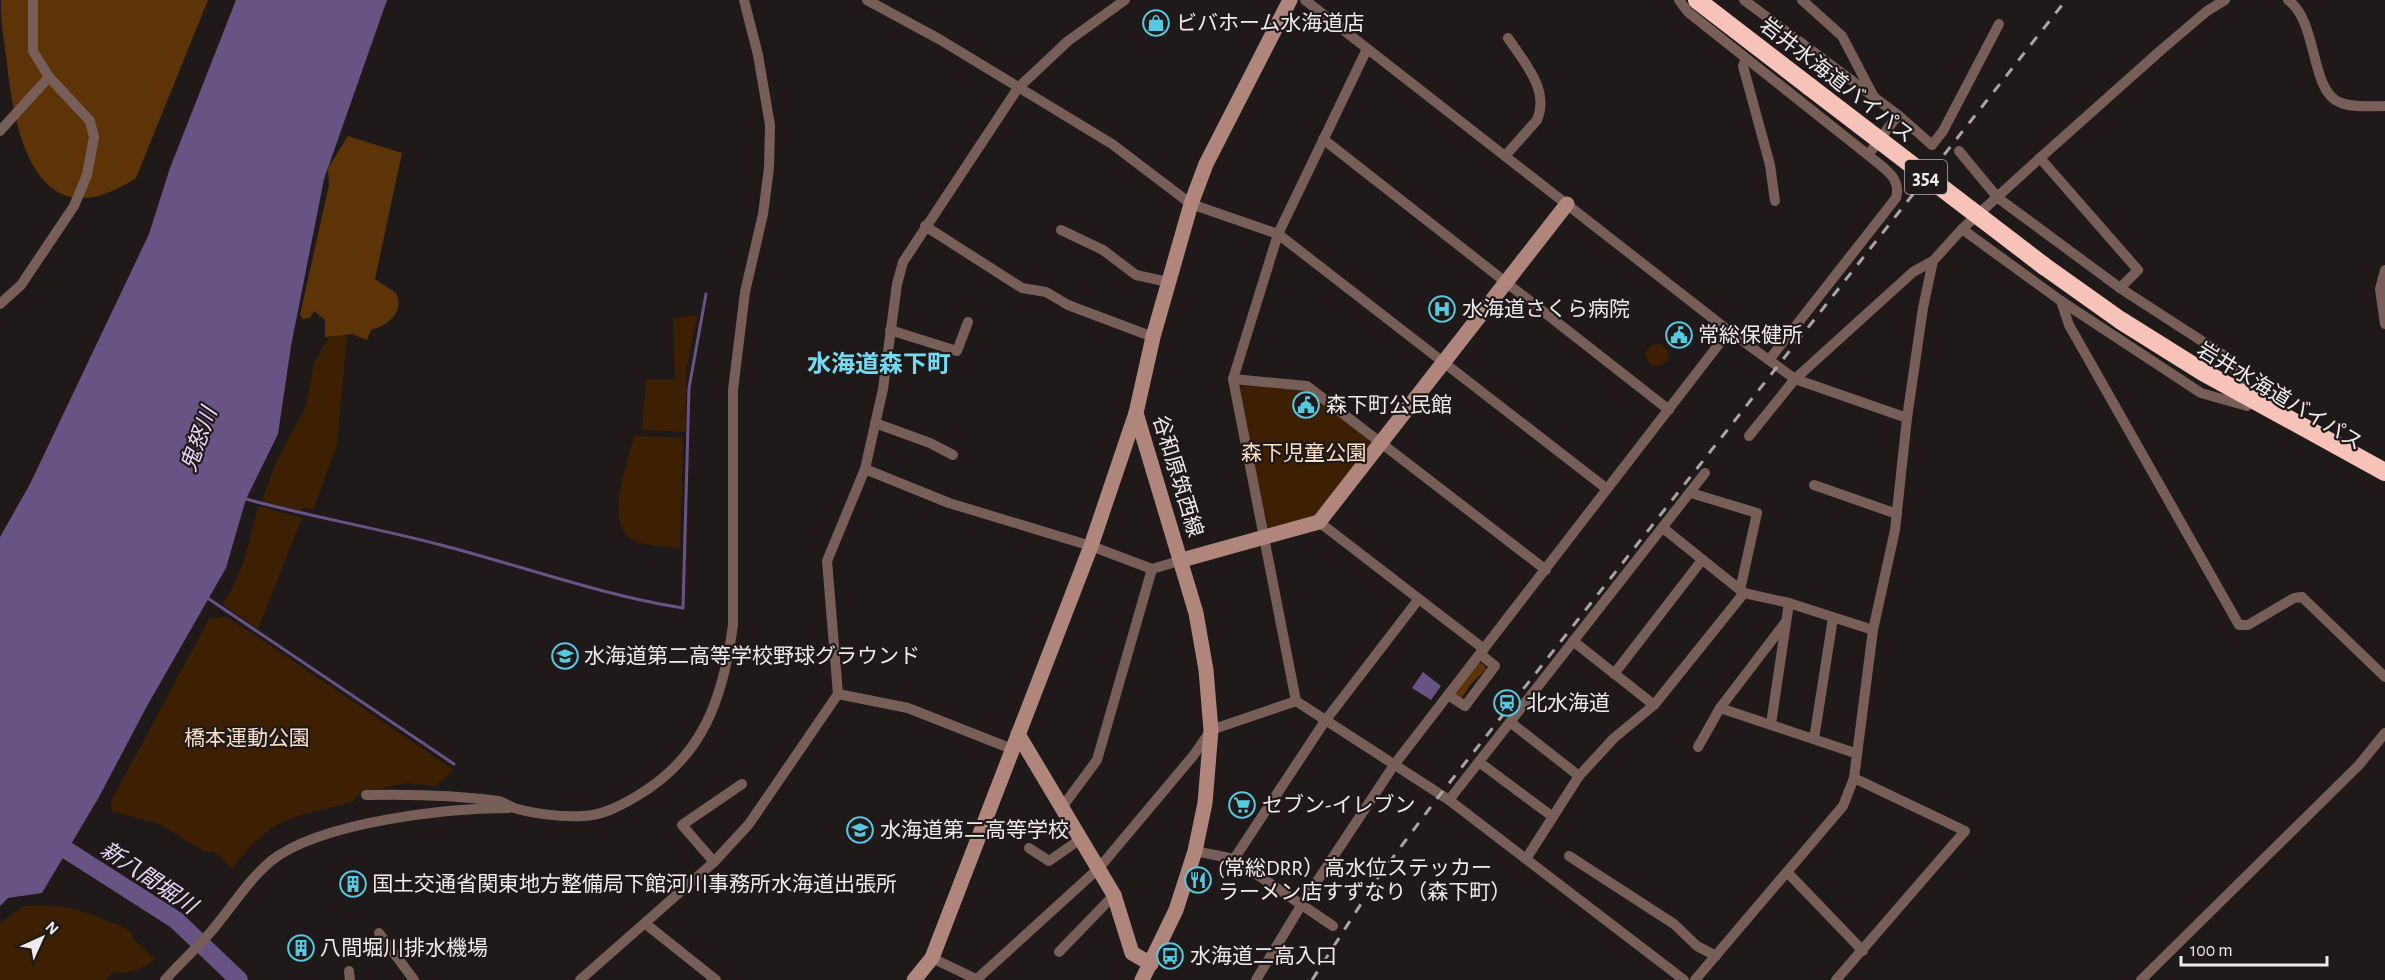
<svg xmlns="http://www.w3.org/2000/svg" width="2385" height="980" font-family="'Alegreya Sans','Noto Sans JP',sans-serif">
<rect width="100%" height="100%" fill="#1f191a"/>
<g fill="#3d2002">
<path d="M 697,315 L 686,372 L 686,432 L 642,430 L 646,379 L 675,379 L 673,319 Z"/>
<path d="M 333,330 L 347,337 L 337,445 L 313,510 L 304,507 L 302,512 L 262,501 L 276,462 L 306,406 L 314,363 Z"/>
<circle cx="1657" cy="355" r="11"/>
<path d="M 1240,386 L 1304,388 L 1375,443 L 1317,518 L 1267,530 Z"/>
<path d="M 634,436 L 683,438 L 680,548 C 664,546 644,547 630,538 C 605,521 628,461 634,436 Z"/>
<path d="M 258,506 L 302,518 L 258,629 L 222,604 C 243,576 250,539 258,506 Z"/>
<path d="M 226,617 L 256,636 L 454,770 L 436,786 L 407,783 L 359,793 L 353,802 C 293,817 272,816 232,868 L 214,852 L 204,851 L 159,824 L 112,811 L 111,801 L 209,619 Z"/>
<path d="M 24,906 C 70,903 90,913 131,931 L 134,940 L 155,959 C 145,969 129,974 115,972 L 105,980 L 0,980 L 0,923 Z"/>
</g>
<g fill="#5c3408">
<path d="M 1,0 L 208,0 L 136,178 C 39,242 15,139 7,64 C 5,44 0,21 1,0 Z"/>
<path d="M 348,136 L 402,153 L 375,279 L 396,293 C 405,313 388,325 371,330 L 367,340 L 352,334 L 325,337 L 325,320 L 314,311 L 310,318 L 303,319 L 300,315 L 329,185 L 328,168 Z"/>
<path d="M 1479,663 L 1484,664 L 1486,669 L 1470,685 L 1461,699 L 1455,693 Z"/>
</g>
<g fill="#685484">
<path d="M 236,0 L 387,0 L 324,179 L 291,346 L 278,434 L 246,499 L 226,568 L 147,706 L 99,797 L 42,893 L 8,898 L 0,906 L 0,537 L 30,484 L 149,234 L 170,168 Z"/>
<path d="M 1423,672 L 1441,686 L 1431,700 L 1412,688 Z"/>
</g>
<g fill="none" stroke-linecap="round" stroke-linejoin="round">
<g stroke="#685484" stroke-width="3">
<path d="M 246,499 C 311,517 377,528 441,545 C 522,566 601,595 683,608 L 689,388 L 706,294"/>
<path d="M 209,599 L 454,764"/>
</g>
<path stroke="#685484" stroke-width="18" d="M 46,837 L 176,920 L 239,980"/>
<g stroke="#785e59" stroke-width="10">
<path d="M 867,0 L 939,39 L 1112,144 L 1191,204 L 1278,234 L 1607,489"/>
<path d="M 1305,0 L 1729,331 L 1795,379 L 1907,418"/>
<path d="M 1679,0 L 1688,12 L 1868,155 C 1882,167 1902,177 1896,198 L 1769,360"/>
<path d="M 1744,0 L 1898,115 L 1868,155"/>
<path d="M 1802,0 L 1842,36 L 1874,97"/>
<path d="M 2288,0 C 2318,21 2310,90 2339,102 C 2351,108 2371,106 2385,106"/>
<path d="M 1367,49 L 1278,234 L 1233,379 L 1296,701 L 1449,800 L 1684,980"/>
<path d="M 1746,59 L 1743,66 L 1770,165 L 1775,201"/>
<path d="M 1898,115 L 1932,145 L 1943,131 L 1999,24"/>
<path d="M 0,131 L 49,77"/>
<path d="M 1323,139 L 1669,410"/>
<path d="M 1959,151 L 1998,198 L 2120,288 L 2225,356 L 2233,364 L 2243,394"/>
<path d="M 1505,156 L 1537,120 C 1550,90 1524,62 1508,38"/>
<path d="M 2040,158 L 2138,270 L 2120,288"/>
<path d="M 925,226 L 1022,288 L 1046,292 L 1068,305 L 1153,337"/>
<path d="M 1962,229 L 2061,301 L 2201,393 L 2247,406"/>
<path d="M 1061,230 L 1103,250 L 1136,275 L 1168,282"/>
<path d="M 2385,270 L 2380,289 L 2385,324"/>
<path d="M 2061,301 L 2069,325 L 2239,625 L 2248,625 L 2294,598 L 2302,597 L 2385,677"/>
<path d="M 0,304 L 21,285 L 74,206 L 87,175 L 94,137 L 90,121 L 49,77 L 33,51 L 33,0"/>
<path d="M 890,330 L 957,351 L 968,322"/>
<path d="M 1233,379 L 1307,386 L 1546,570"/>
<path d="M 875,423 L 930,443 L 953,455"/>
<path d="M 1749,436 L 1795,379 L 1913,272 L 1933,261"/>
<path d="M 865,469 L 949,503 L 1091,546 L 1152,569 L 1182,560"/>
<path d="M 1814,485 L 1897,514"/>
<path d="M 1691,493 L 1757,513 L 1740,590"/>
<path d="M 1319,522 L 1484,649"/>
<path d="M 1663,528 L 1744,593 L 1789,603 L 1873,630"/>
<path d="M 1573,641 L 1654,705"/>
<path d="M 1614,674 L 1702,560"/>
<path d="M 838,694 L 908,708 L 1012,749"/>
<path d="M 1448,695 L 1465,706 L 1495,666 L 1480,654"/>
<path d="M 1720,708 L 1855,753"/>
<path d="M 1510,722 L 1579,776"/>
<path d="M 1771,724 L 1789,603"/>
<path d="M 1814,739 L 1833,618"/>
<path d="M 1698,747 L 1720,708 L 1785,623"/>
<path d="M 1479,762 L 1553,817"/>
<path d="M 366,795 C 410,794 454,795 498,801 C 504,802 508,806 514,808 C 534,814 561,817 582,816 C 601,816 620,806 637,796 C 703,757 723,699 733,625 L 733,390 L 745,292 L 763,214 L 769,168 L 770,125 L 758,55 L 744,0"/>
<path d="M 1449,800 L 1705,473"/>
<path d="M 1063,806 L 1097,760 L 1152,569"/>
<path d="M 1029,848 L 1049,861 L 1082,838"/>
<path d="M 1195,851 L 1234,859 L 1333,926"/>
<path d="M 1569,856 L 1674,924 L 1697,946 L 1716,956"/>
<path d="M 1234,859 L 1325,721 L 1418,600"/>
<path d="M 1526,859 L 1579,776 L 1614,738 L 1654,705 L 1744,593"/>
<path d="M 714,862 L 682,825 L 742,784"/>
<path d="M 1787,872 L 1863,951"/>
<path d="M 647,925 L 716,980"/>
<path d="M 379,933 L 414,980"/>
<path d="M 1059,952 L 1114,895"/>
<path d="M 932,958 L 978,980"/>
<path d="M 349,971 L 350,980"/>
<path d="M 977,979 L 1099,868 L 1193,756 L 1211,730 L 1296,701"/>
<path d="M 165,980 C 179,964 195,950 209,934 C 230,910 247,881 271,861 C 320,822 447,808 509,808"/>
<path d="M 580,980 L 714,862 L 749,824 L 838,694 L 827,561 L 865,469 L 883,389 L 897,284 L 903,262 L 1018,88 L 1068,41 L 1125,0"/>
<path d="M 1256,980 L 1302,904 L 1394,765 L 1729,331"/>
<path d="M 1695,980 L 1843,806 L 1854,778 L 1873,630 L 1895,530 L 1907,418 L 1923,308 L 1933,261 L 1962,229 L 2040,158 L 2160,51 L 2207,11 L 2225,0"/>
<path d="M 1836,980 L 1965,831 L 1854,778"/>
<path d="M 2141,980 L 2359,765 L 2385,733"/>
</g>
<g stroke="#af857c" stroke-width="15">
<path d="M 1182,560 L 1319,522 L 1567,204"/>
<path d="M 1018,734 L 1114,895 L 1132,953 L 1151,964"/>
<path d="M 914,980 L 932,958 L 1091,546 L 1136,413"/>
<path d="M 1142,980 L 1176,910 L 1195,851 L 1205,803 L 1211,730 L 1206,670 L 1196,613 L 1136,413 L 1153,337 L 1191,204 L 1206,164 L 1290,0"/>
</g>
<g stroke="#f7c2b7" stroke-width="18">
<path d="M 1697,0 L 1810,87"/>
<path d="M 2044,266 L 2120,320 L 2203,372 L 2385,472"/>
</g>
<path stroke="#a9a5a6" stroke-width="3" stroke-dasharray="10 10" stroke-linecap="butt" d="M 1312,980 L 1379,876 L 1439,796 L 2066,0"/>
<path stroke="#f7c2b7" stroke-width="18" d="M 1810,87 L 2044,266"/>
</g>
<defs>
<g id="shop-ring" transform="scale(1.35)"><circle r="9.5" fill="#1f191a" stroke="#56c9e1" stroke-width="1.5"/><path d="M-5-2.5h2.3a2.7 3.5 0 0 1 5.4 0H5L5.5 6h-11ZM-1.5-2.5h3a1.5 2.3 0 0 0-3 0Z" fill="#56c9e1"/></g>
<g id="hospital-ring" transform="scale(1.35)"><circle r="9.5" fill="#1f191a" stroke="#56c9e1" stroke-width="1.5"/><path d="M-5-5h3v3.5h4V-5h3V5h-3V1.5h-4V5h-3Z" fill="#56c9e1"/></g>
<g id="civic-ring" transform="scale(1.35)"><circle r="9.5" fill="#1f191a" stroke="#56c9e1" stroke-width="1.5"/><path d="M-.6-6.5H3V-4.5H.6V-3L4-1V1h2V6H-6V1h2V-1L-.6-3ZM-1.2 2.5V6h2.4V2.5Z" fill="#56c9e1"/></g>
<g id="school-ring" transform="scale(1.35)"><circle r="9.5" fill="#1f191a" stroke="#56c9e1" stroke-width="1.5"/><path d="M0-5L7-2L0 1L-7-2ZM-4 1L0 2.5L4 1V4Q0 6-4 4Z" fill="#56c9e1"/></g>
<g id="station-ring" transform="scale(1.35)"><circle r="9.5" fill="#1f191a" stroke="#56c9e1" stroke-width="1.5"/><path d="M-3-6H3Q5-6 5-4V2Q5 4 3 4L4.5 6H3L1.5 4h-3L-3 6H-4.5L-3 4Q-5 4-5 2V-4Q-5-6-3-6ZM-3.5-4v3h7v-3ZM-3.5 1v1.5H-2V1ZM2 1v1.5H3.5V1Z" fill="#56c9e1"/></g>
<g id="supermarket-ring" transform="scale(1.35)"><circle r="9.5" fill="#1f191a" stroke="#56c9e1" stroke-width="1.5"/><path d="M-6-5.5h2.5l.6 2H6L4.5 2H-2.5L-4.4-4H-6ZM-1.5 3.2a1.3 1.3 0 1 0 .1 0ZM3 3.2a1.3 1.3 0 1 0 .1 0Z" fill="#56c9e1"/></g>
<g id="restaurant-ring" transform="scale(1.35)"><circle r="9.5" fill="#1f191a" stroke="#56c9e1" stroke-width="1.5"/><path d="M-5-6h1v4h1v-4h1v4h1v-4h1v5L-1.5 .5V6h-2V.5L-5-1ZM5-6V6H3V1.5H1.5Q1.5-4 5-6Z" fill="#56c9e1"/></g>
<g id="building-ring" transform="scale(1.35)"><circle r="9.5" fill="#1f191a" stroke="#56c9e1" stroke-width="1.5"/><path d="M-4-6H4V6H1V3H-1V6H-4ZM-2.5-4.3h1.7v1.8h-1.7ZM.8-4.3h1.7v1.8H.8ZM-2.5-1h1.7V.8h-1.7ZM.8-1h1.7V.8H.8Z" fill="#56c9e1"/></g>
<g id="bus-ring" transform="scale(1.35)"><circle r="9.5" fill="#1f191a" stroke="#56c9e1" stroke-width="1.5"/><path d="M-5-6H5V4H4V6H2V4H-2V6H-4V4H-5ZM-3.5-4V0h7V-4ZM-3.5 1.2v1.5H-2V1.2ZM2 1.2v1.5H3.5V1.2Z" fill="#56c9e1"/></g>
</defs>
<g fill-rule="evenodd">
<use href="#shop-ring" x="1156" y="23"/>
<use href="#hospital-ring" x="1442" y="309"/>
<use href="#civic-ring" x="1679" y="335"/>
<use href="#civic-ring" x="1306" y="405"/>
<use href="#school-ring" x="565" y="656"/>
<use href="#station-ring" x="1507" y="703"/>
<use href="#supermarket-ring" x="1242" y="805"/>
<use href="#school-ring" x="860" y="830"/>
<use href="#restaurant-ring" x="1198" y="880"/>
<use href="#building-ring" x="353" y="884"/>
<use href="#building-ring" x="301" y="948"/>
<use href="#bus-ring" x="1170" y="956"/>
</g>
<g text-anchor="middle" stroke-width="4.5" stroke-linejoin="round" paint-order="stroke">
<rect fill="#1f191a" stroke="#b1acad" stroke-width="1.5" x="1905" y="160" width="42" height="34" rx="4.5"/>
<g font-size="20" font-weight="bold" fill="#efebec">
<text x="1926" y="184">354</text>
</g>
<g font-size="21" fill="#efebec" stroke="#1f191a" text-anchor="start">
<text x="1176" y="30">ビバホーム水海道店</text>
<text x="1462" y="316">水海道さくら病院</text>
<text x="1698" y="342">常総保健所</text>
<text x="1326" y="412">森下町公民館</text>
<text x="584" y="663">水海道第二高等学校野球グラウンド</text>
<text x="1526" y="710">北水海道</text>
<text x="1262" y="812">セブン-イレブン</text>
<text x="880" y="837">水海道第二高等学校</text>
<text x="1218" y="875">(常総DRR）高水位ステッカー<tspan x="1218" dy="24">ラーメン店すずなり（森下町）</tspan></text>
<text x="372" y="891">国土交通省関東地方整備局下館河川事務所水海道出張所</text>
<text x="320" y="955">八間堀川排水機場</text>
<text x="1190" y="963">水海道二高入口</text>
</g>
<g font-size="21" fill="#efebec" stroke="#1f191a">
<text transform="translate(1837 80) rotate(38)" y="7">岩井水海道バイパス</text>
<text transform="translate(2280 396) rotate(31)" y="7">岩井水海道バイパス</text>
<text transform="translate(1178 476) rotate(73)" y="7">谷和原筑西線</text>
</g>
<g font-size="21" fill="#fadfc7" stroke="#1f191a">
<text x="1304" y="460">森下児童公園</text>
<text x="247" y="745">橋本運動公園</text>
</g>
<g font-size="22" font-style="italic" fill="#e5d9f8" stroke="#1f191a">
<text transform="translate(198 439) rotate(-70)" y="8">鬼怒川</text>
<text transform="translate(149 877) rotate(34)" y="8">新八間堀川</text>
</g>
<g font-size="24" font-weight="bold" fill="#75dbf1" stroke="#1f191a">
<text x="879" y="372">水海道森下町</text>
</g>
</g>
<g transform="translate(42 938) rotate(45)" stroke="#1f191a" stroke-width="4.5" paint-order="stroke">
<path d="M0-4.5L10 22L0 15L-10 22Z" fill="#efebec"/>
<text y="-9" font-size="16" font-weight="bold" text-anchor="middle" fill="#efebec">N</text>
</g>
<path d="M2181 956v9h146v-9" fill="none" stroke="#efebec" stroke-width="3"/>
<text x="2190" y="956" font-size="18" fill="#efebec" stroke="#1f191a" stroke-width="4.5" paint-order="stroke">100 m</text>
</svg>
